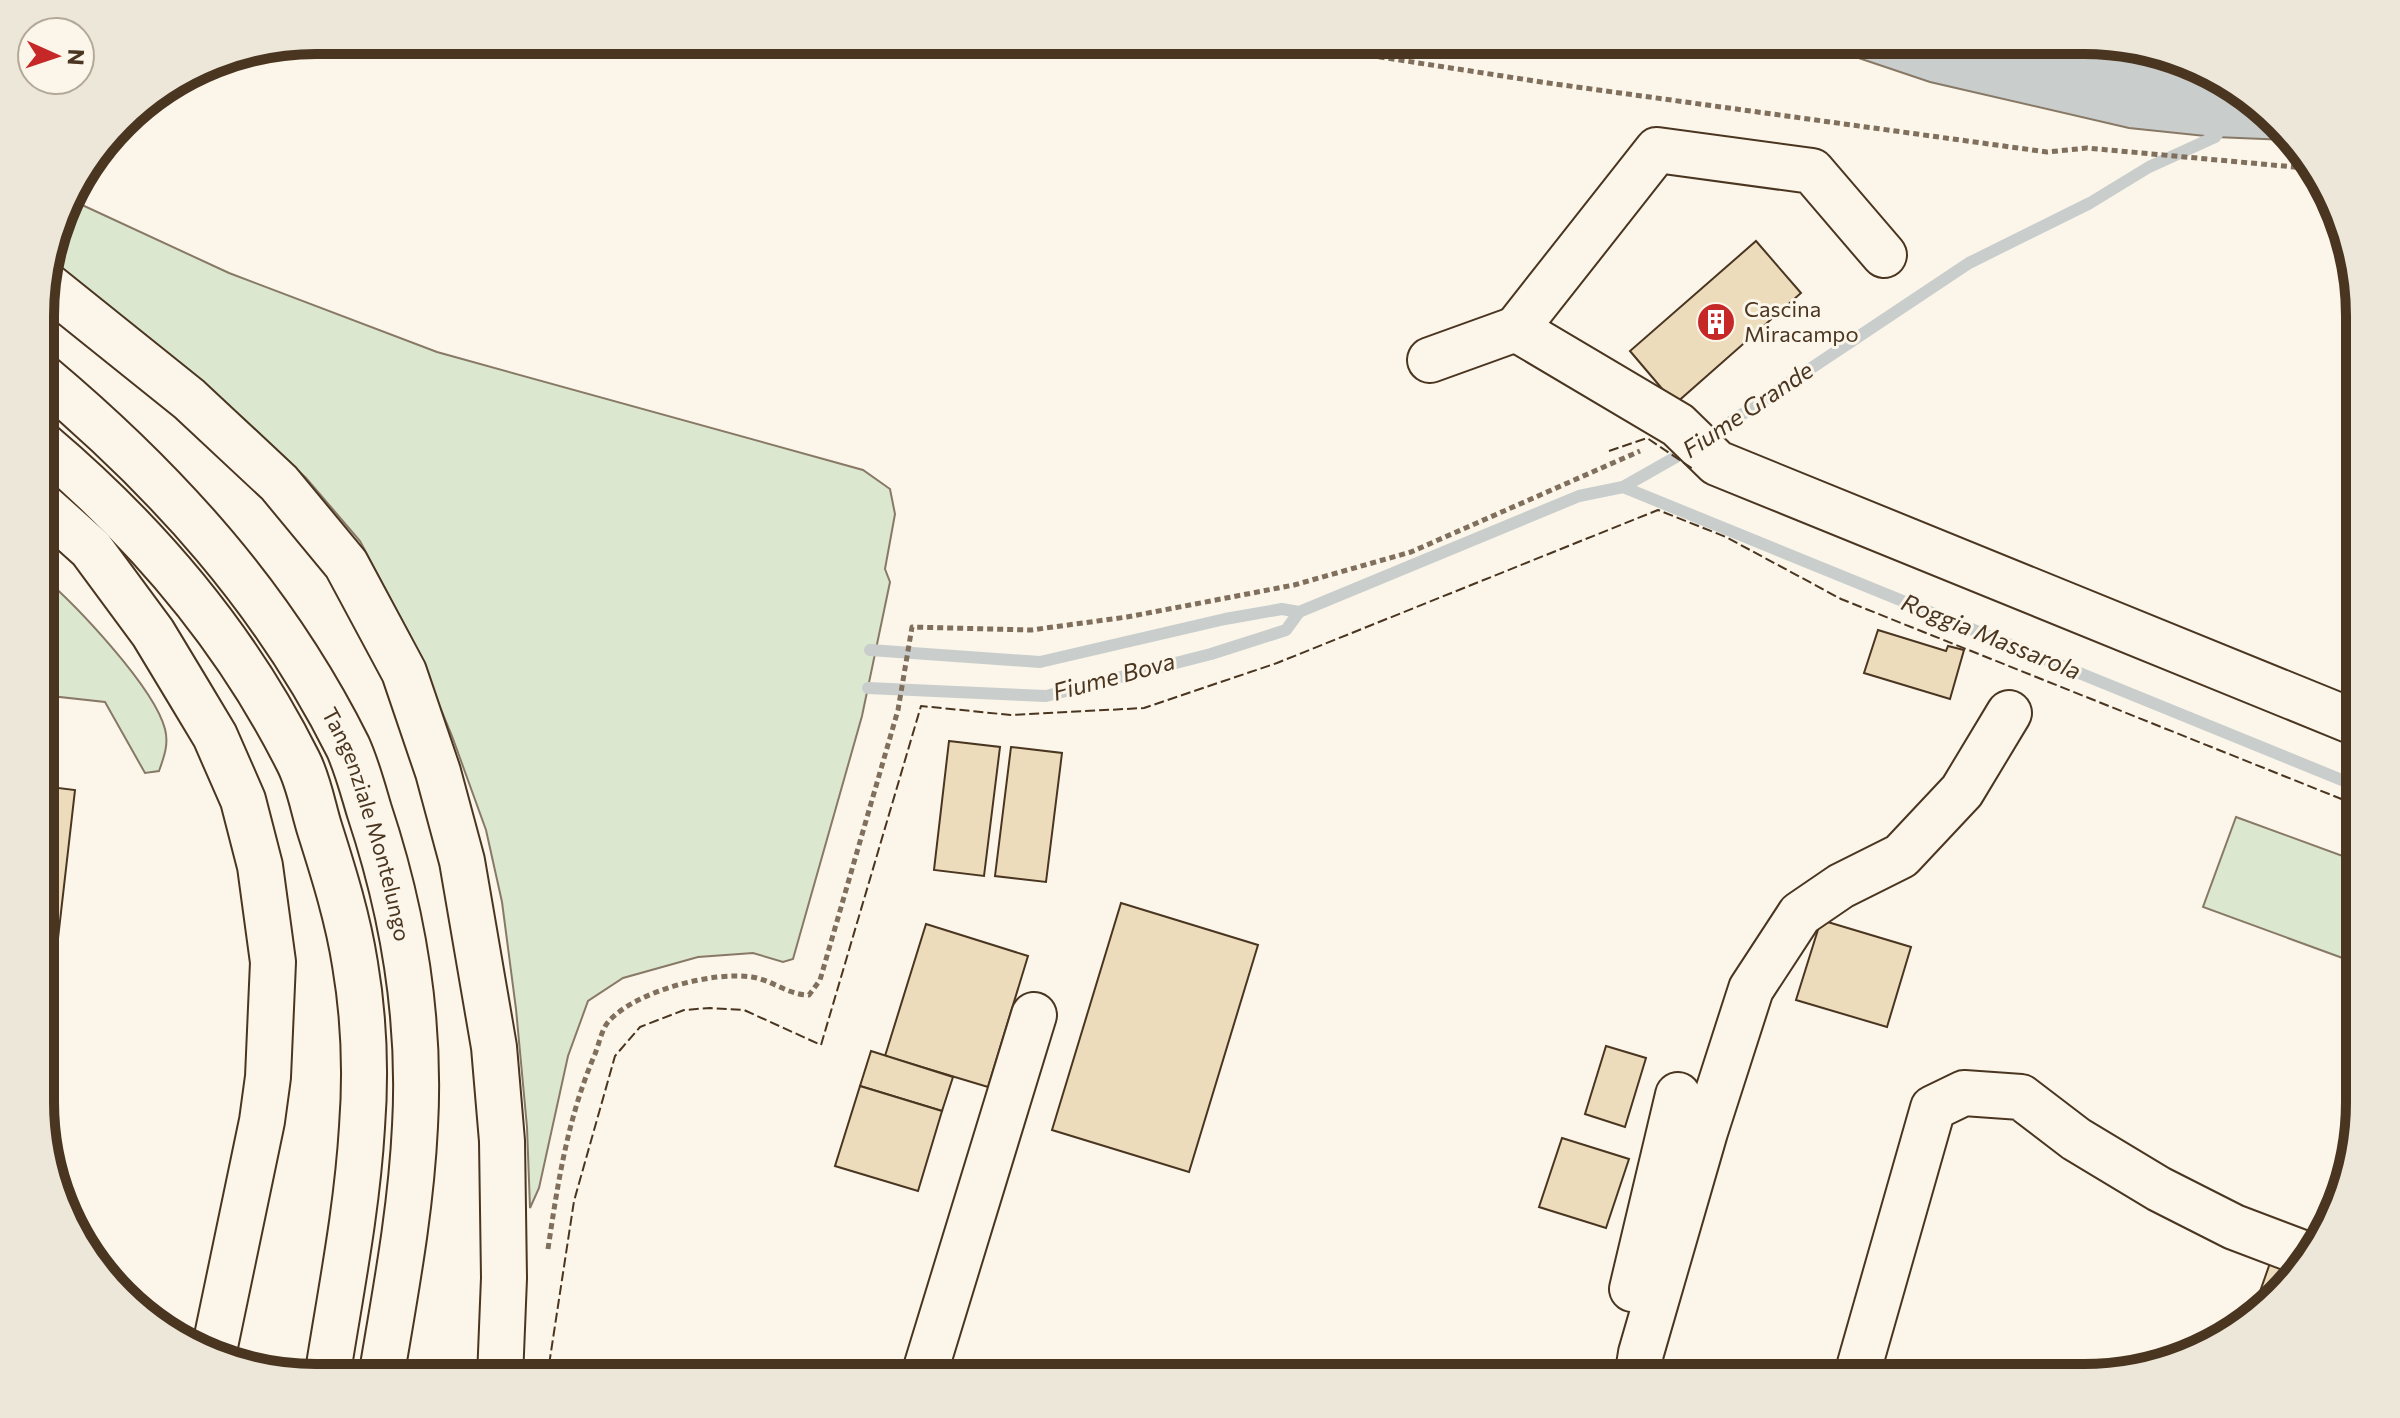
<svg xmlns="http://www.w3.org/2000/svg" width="2400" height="1418" font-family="Commissioner,sans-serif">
<rect width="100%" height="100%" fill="#fbf6e9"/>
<g fill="#dce7d0" stroke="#887966" stroke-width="2">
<path d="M 67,198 L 229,273 L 437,352 L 863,470 L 890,489 L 895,514 L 885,569 L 890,582 L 862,716 L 793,959 L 783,962 L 753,953 L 698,957 L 623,978 L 588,1001 L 568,1056 L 539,1188 L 530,1208 L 527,1127 L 516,1009 L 502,902 L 486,830 L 452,736 L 411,637 L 360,541 L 306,478 L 244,419 L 47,266 Z"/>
<path d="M 42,576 C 76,605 154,687 165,729 C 169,744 164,757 159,771 L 145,773 L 105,702 L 42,695 Z"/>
<path d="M 2236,817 L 2359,862 L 2359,964 L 2203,907 Z"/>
</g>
<path fill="#c9cecd" stroke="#887966" stroke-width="2" d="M 1805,40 L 2084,40 L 2222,77 L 2289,140 L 2215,137 L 2129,128 L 1930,82 Z"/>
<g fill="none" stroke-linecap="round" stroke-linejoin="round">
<g stroke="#c9cecd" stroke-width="12">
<path d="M 1705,439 L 1969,263 L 2090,203 L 2149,167 L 2215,137 L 2224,124"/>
<path d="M 1623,487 L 2359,787"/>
<path d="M 1299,612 L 1579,496 L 1623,487 L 1690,449"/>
<path d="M 42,622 L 46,622"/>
<path d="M 870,650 L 1040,662 L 1225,619 L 1282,609 L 1299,612"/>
<path d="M 42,666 L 45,666"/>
<path d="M 868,688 L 1046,696 L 1211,654 L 1286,630 L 1299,612"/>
</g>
</g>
<g fill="#ecdcbc" stroke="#4a3520" stroke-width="2">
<path d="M 1756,241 L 1801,293 L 1675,404 L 1630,351 Z"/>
<path d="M 1878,630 L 1946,651 L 1948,646 L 1964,650 L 1950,699 L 1864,673 Z"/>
<path d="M 949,741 L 1000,747 L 984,876 L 934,870 Z"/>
<path d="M 1011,747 L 1062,753 L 1046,882 L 995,876 Z"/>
<path d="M 42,786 L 75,790 L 42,1078 Z"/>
<path d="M 1121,903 L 1258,945 L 1189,1172 L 1052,1130 Z"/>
<path d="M 1821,920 L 1911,947 L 1887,1027 L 1796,1000 Z"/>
<path d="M 926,924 L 1028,956 L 988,1087 L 885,1056 Z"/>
<path d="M 1606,1046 L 1646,1058 L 1625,1127 L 1585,1114 Z"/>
<path d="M 871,1051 L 953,1077 L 942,1111 L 860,1086 Z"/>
<path d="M 860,1086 L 942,1111 L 918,1191 L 835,1166 Z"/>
<path d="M 1562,1138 L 1629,1159 L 1606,1228 L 1539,1207 Z"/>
<path d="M 2270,1263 L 2292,1271 L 2259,1304 L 2256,1303 Z"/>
</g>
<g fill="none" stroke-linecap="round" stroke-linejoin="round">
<g stroke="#4a3520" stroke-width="48">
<g id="minor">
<path d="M 1884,255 L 1812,171 L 1657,150 L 1516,329 L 1678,425 L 1717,463 L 2359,724"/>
<path d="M 1430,360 L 1516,329"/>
<path d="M 1632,1289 L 1678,1095"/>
<path d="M 923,1378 L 1034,1015"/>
<path d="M 1637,1378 L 1641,1353 L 1705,1132 L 1751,989 L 1800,914 L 1841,886 L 1901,856 L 1962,791 L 2009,713"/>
<path d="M 1856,1378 L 1933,1108 L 1964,1093 L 2021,1097 L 2076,1139 L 2159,1189 L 2234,1227 L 2308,1255"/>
</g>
</g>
<g stroke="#4a3520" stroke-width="48">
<g id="highway">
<path d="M 42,281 L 189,399 L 279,483 L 346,564 L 404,672 L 438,772 L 462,861 L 494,1047 L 502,1141 L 504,1278 L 500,1378"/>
<path id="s1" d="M 42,376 C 168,482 274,599 348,747 C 357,767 363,790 369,810 C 403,912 421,1018 415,1126 C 411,1211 395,1294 381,1378"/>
<path d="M 42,444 C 147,533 237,639 298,761 C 309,782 313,808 320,830 C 334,874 348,919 355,964 C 364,1017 366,1074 362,1127 C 357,1211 340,1295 327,1378"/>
<path d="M 42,505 L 91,549 L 153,633 L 188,691 L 215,736 L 243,800 L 260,866 L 273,962 L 268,1077 L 262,1121 L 214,1351"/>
</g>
</g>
<g stroke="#7f6f5c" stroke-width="5" stroke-dasharray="6 4" stroke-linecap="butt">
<path d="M 1270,40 L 1548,83 L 2047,152 L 2087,148 L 2316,169"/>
<path d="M 548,1249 C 558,1181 568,1117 595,1054 C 599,1044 602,1028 609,1021 C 636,991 713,971 752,977 C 772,980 788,995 809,995 L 820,980 L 898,710 L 912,627 L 1031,630 L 1127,617 L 1294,585 L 1411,552 L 1640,451"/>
</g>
<use href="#minor" stroke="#fbf6e9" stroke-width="44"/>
<use href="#highway" stroke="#fbf6e9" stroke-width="44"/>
<g stroke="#4a3520" stroke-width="2" stroke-dasharray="10 4" stroke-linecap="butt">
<path d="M 1609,451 L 1647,438 L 1693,469"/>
<path d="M 1877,1367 L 1894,1367 L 1968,1377"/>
<path d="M 547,1378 L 574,1201 L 615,1056 L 640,1027 L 684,1010 L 710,1008 L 744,1010 L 821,1045 L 921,706 L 1011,715 L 1144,708 L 1277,663 L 1658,510 L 1726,537 L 1841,599 L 2359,806"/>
<path d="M 1741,1378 L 1841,1370"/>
</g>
</g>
<defs>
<g id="building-disc" transform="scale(2)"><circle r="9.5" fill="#c62828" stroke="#fbf6e9"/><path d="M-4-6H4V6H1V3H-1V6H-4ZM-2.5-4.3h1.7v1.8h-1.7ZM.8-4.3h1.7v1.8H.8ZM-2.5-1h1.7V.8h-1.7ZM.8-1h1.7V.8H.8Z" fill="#fff"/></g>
</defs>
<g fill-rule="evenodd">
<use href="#building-disc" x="1716" y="322"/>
</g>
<g text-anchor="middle" stroke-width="6" stroke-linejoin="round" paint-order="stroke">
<g font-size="22" fill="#4a3520" stroke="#fbf6e9" text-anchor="start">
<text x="1744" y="317">Cascina<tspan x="1744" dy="25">Miracampo</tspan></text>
</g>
<g font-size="22" fill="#4a3520" stroke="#fbf6e9">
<text dy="8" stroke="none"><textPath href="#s1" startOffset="564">Tangenziale Montelungo</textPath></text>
</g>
<g font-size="24" font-style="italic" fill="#4a3520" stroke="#fbf6e9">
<text transform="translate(1748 410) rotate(-34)" y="8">Fiume Grande</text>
<text transform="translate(1991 637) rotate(22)" y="8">Roggia Massarola</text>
<text transform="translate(1114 677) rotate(-15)" y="8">Fiume Bova</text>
</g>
</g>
<path d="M0 0H2400V1418H0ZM316 54H2084A262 262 0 0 1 2346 316V1102A262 262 0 0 1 2084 1364H316A262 262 0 0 1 54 1102V316A262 262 0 0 1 316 54Z" fill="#ede7d9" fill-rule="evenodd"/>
<path fill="none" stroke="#4a3520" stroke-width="10" d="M316 54H2084A262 262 0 0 1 2346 316V1102A262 262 0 0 1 2084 1364H316A262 262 0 0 1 54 1102V316A262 262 0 0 1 316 54Z"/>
<g transform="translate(56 56) rotate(93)"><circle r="38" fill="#fbf6e9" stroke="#b4a999" stroke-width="2"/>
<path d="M0-6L14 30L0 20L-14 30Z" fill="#c62828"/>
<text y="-12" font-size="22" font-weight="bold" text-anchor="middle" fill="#4a3520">N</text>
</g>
</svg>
